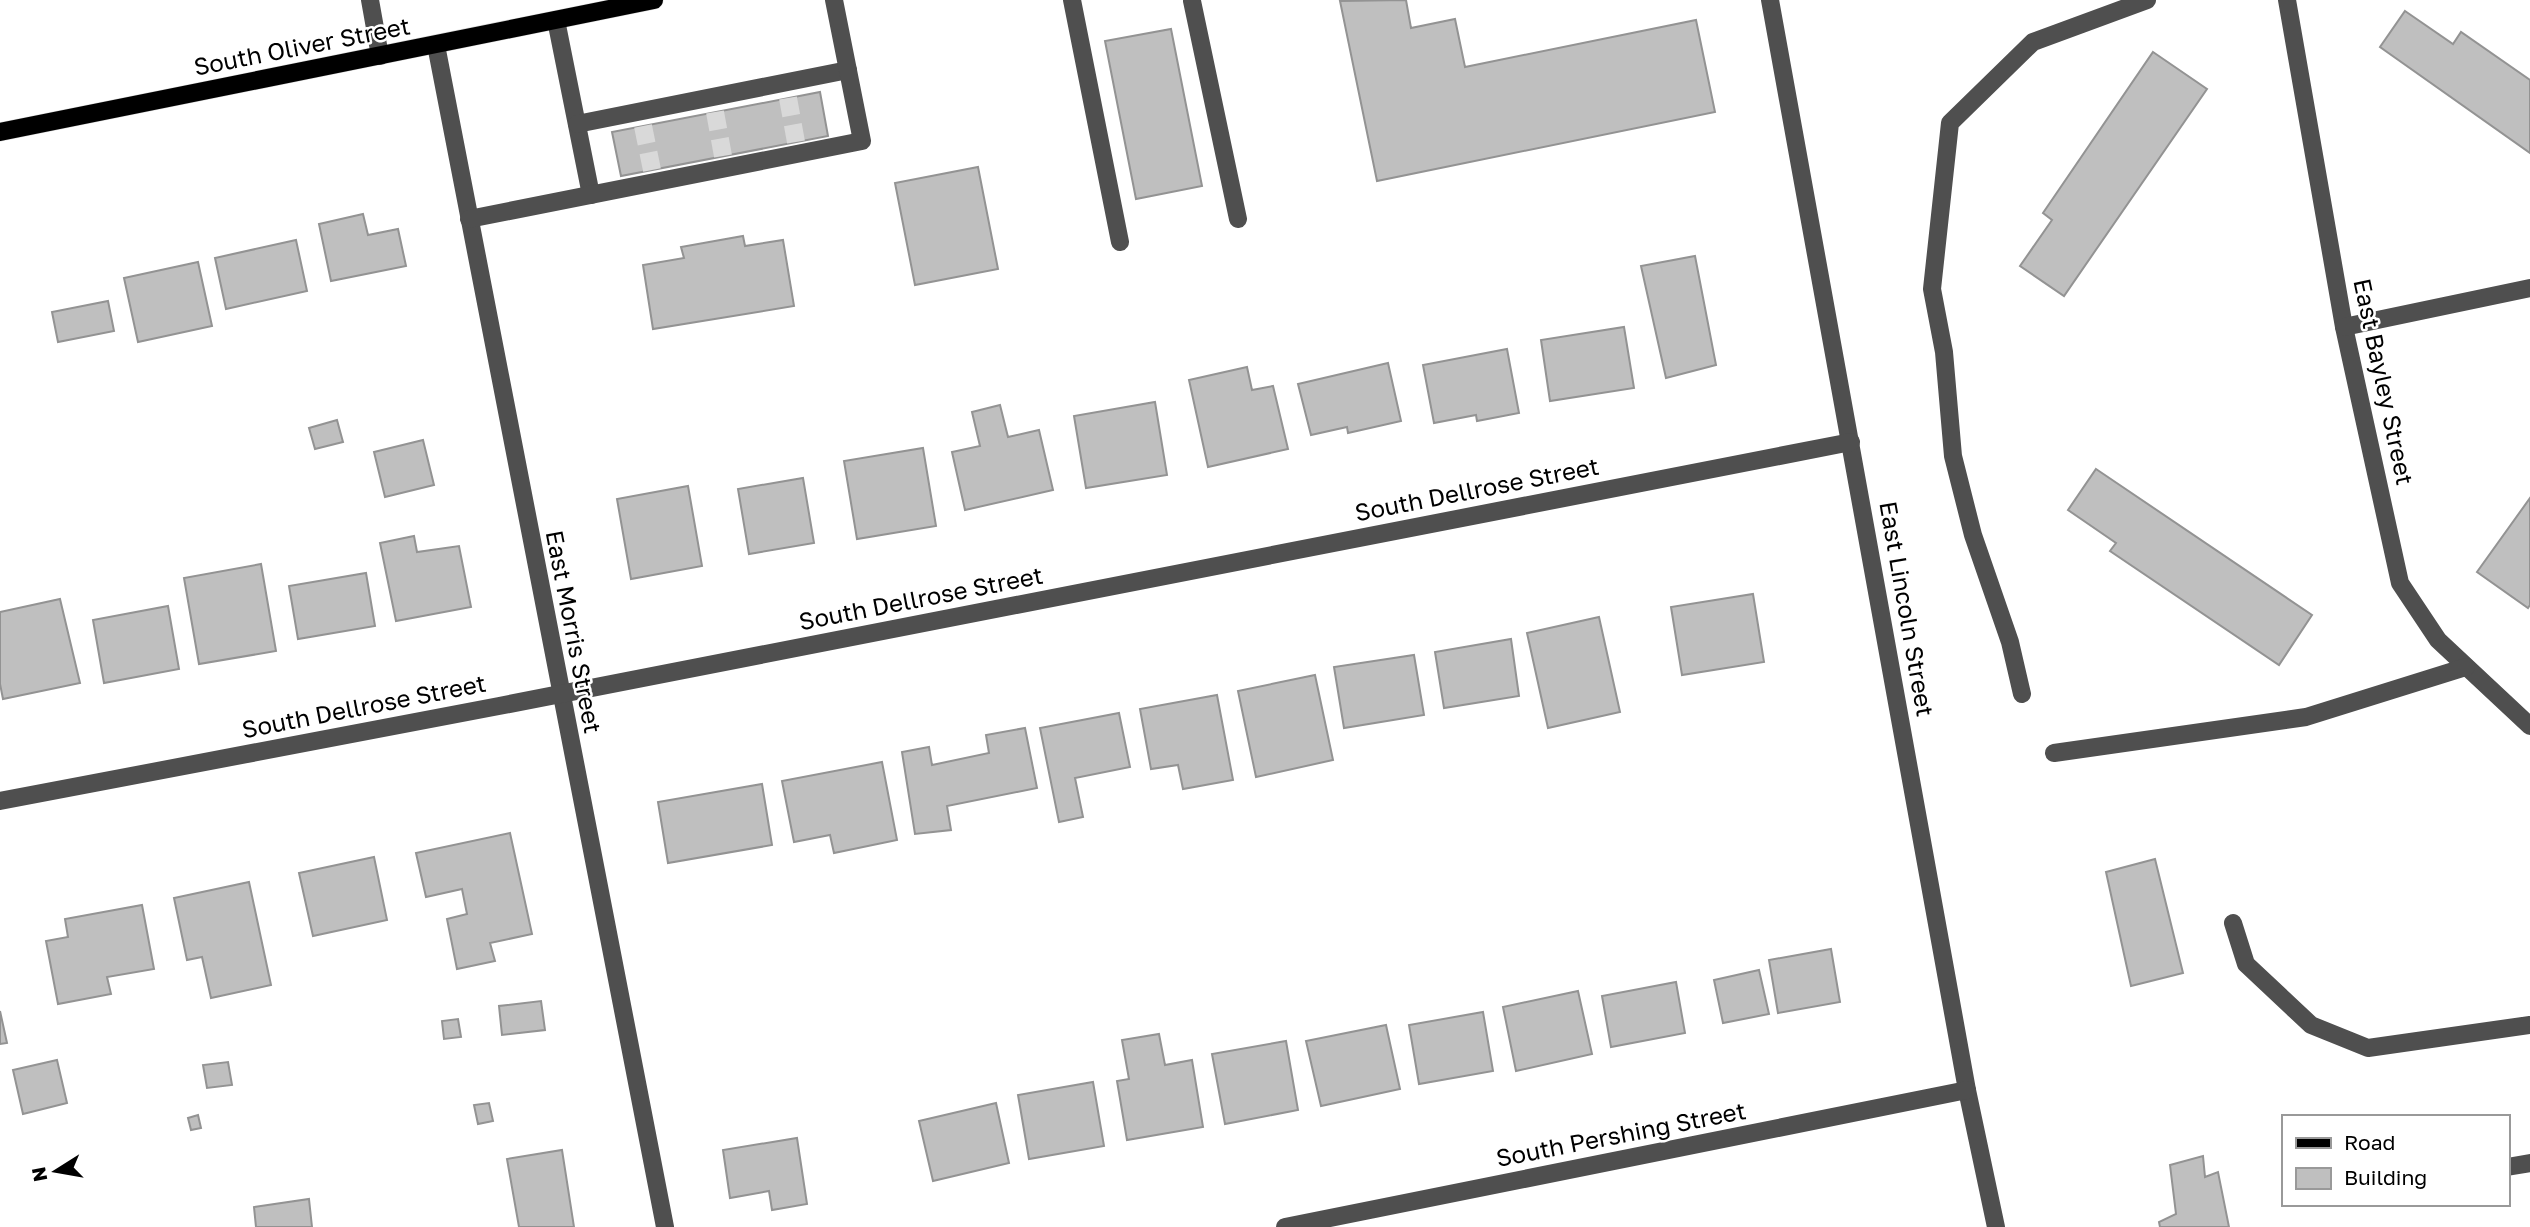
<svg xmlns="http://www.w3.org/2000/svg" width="2530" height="1227" font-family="'Golos Text',sans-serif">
<rect width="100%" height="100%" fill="#fff"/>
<g fill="#bfbfbf" stroke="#939393" stroke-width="2">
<path d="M 1406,0 L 1411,28 L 1455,19 L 1465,67 L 1696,20 L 1715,112 L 1377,181 L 1340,1 Z"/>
<path d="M 2405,11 L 2453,44 L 2461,32 L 2530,80 L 2530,153 L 2380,47 Z"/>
<path d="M 1171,29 L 1202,186 L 1136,199 L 1105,41 Z"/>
<path d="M 2153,52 L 2207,89 L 2064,296 L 2020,266 L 2052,220 L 2043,213 Z"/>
<path d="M 820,92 L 828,136 L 621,176 L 612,132 Z"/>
<path d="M 978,167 L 998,269 L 915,285 L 895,183 Z"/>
<path d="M 363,214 L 368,235 L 398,229 L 406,266 L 331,281 L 319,224 Z"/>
<path d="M 743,236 L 745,246 L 783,240 L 794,306 L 653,329 L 643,265 L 684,258 L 681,247 Z"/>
<path d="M 296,240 L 307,291 L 226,309 L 215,258 Z"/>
<path d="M 1695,256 L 1716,365 L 1666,378 L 1641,266 Z"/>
<path d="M 198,262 L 212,326 L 138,342 L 124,278 Z"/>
<path d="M 108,301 L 114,331 L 58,342 L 52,312 Z"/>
<path d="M 1624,327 L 1634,388 L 1550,401 L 1541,340 Z"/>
<path d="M 1507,349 L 1519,413 L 1477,421 L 1476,415 L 1434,423 L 1423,365 Z"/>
<path d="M 1388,363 L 1401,421 L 1348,433 L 1347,427 L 1311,435 L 1298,384 Z"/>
<path d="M 1247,367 L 1252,390 L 1273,386 L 1288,449 L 1208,467 L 1189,380 Z"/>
<path d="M 1155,402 L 1167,475 L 1086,488 L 1074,416 Z"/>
<path d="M 1000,405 L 1008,437 L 1039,430 L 1053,490 L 965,510 L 952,452 L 980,446 L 972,412 Z"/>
<path d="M 337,420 L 343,442 L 315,449 L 309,428 Z"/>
<path d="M 423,440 L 434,485 L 385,497 L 374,452 Z"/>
<path d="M 923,448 L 936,526 L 857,539 L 844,461 Z"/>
<path d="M 2096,469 L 2312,615 L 2279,665 L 2110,551 L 2116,543 L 2068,510 Z"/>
<path d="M 803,478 L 814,543 L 749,554 L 738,489 Z"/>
<path d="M 688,486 L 702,566 L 631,579 L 617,499 Z"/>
<path d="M 2530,498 L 2530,605 L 2528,608 L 2477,572 Z"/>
<path d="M 414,536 L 417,552 L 459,546 L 471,607 L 396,621 L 380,543 Z"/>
<path d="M 261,564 L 276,651 L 199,664 L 184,578 Z"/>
<path d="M 366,573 L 375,626 L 298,639 L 289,586 Z"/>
<path d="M 1753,594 L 1764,662 L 1682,675 L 1671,607 Z"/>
<path d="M 60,599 L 80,683 L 3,699 L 0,684 L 0,612 Z"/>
<path d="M 168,606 L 179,669 L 104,683 L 93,620 Z"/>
<path d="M 1599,617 L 1620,712 L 1548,728 L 1527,633 Z"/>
<path d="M 1511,639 L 1519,696 L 1444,708 L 1435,652 Z"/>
<path d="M 1414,655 L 1424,715 L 1344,728 L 1334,667 Z"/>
<path d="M 1315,675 L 1333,760 L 1256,777 L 1238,691 Z"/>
<path d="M 1217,695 L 1233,780 L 1183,789 L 1178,765 L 1151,769 L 1140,709 Z"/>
<path d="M 1119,713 L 1130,767 L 1075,778 L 1083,817 L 1059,822 L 1040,728 Z"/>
<path d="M 1025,728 L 1037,788 L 947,806 L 951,830 L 915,834 L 902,752 L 929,747 L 932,765 L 989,753 L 986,735 Z"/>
<path d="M 882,762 L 897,840 L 834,853 L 830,835 L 794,842 L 782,781 Z"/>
<path d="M 762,784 L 772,845 L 668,863 L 658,802 Z"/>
<path d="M 510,833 L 532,934 L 490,943 L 495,961 L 457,969 L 447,919 L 467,914 L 462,889 L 426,897 L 416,853 Z"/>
<path d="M 374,857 L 387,920 L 313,936 L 299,873 Z"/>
<path d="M 2155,859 L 2183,973 L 2131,986 L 2106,872 Z"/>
<path d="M 249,882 L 271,985 L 211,998 L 202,957 L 187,960 L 174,898 Z"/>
<path d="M 142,905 L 154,969 L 107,977 L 111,994 L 58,1004 L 46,941 L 68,937 L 65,919 Z"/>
<path d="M 1831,949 L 1840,1002 L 1778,1013 L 1769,960 Z"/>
<path d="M 1759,970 L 1769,1014 L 1723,1023 L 1714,980 Z"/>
<path d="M 1676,982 L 1685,1033 L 1611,1047 L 1602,996 Z"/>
<path d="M 1578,991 L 1592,1054 L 1516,1071 L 1503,1007 Z"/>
<path d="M 541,1001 L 545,1030 L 502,1035 L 499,1006 Z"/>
<path d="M 0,1011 L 7,1043 L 0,1044 Z"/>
<path d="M 1483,1012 L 1493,1071 L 1419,1084 L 1409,1025 Z"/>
<path d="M 458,1019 L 461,1037 L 444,1039 L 442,1021 Z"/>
<path d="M 1386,1025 L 1400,1089 L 1321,1106 L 1306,1041 Z"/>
<path d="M 1159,1034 L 1165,1065 L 1192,1060 L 1203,1127 L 1127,1140 L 1117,1081 L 1129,1079 L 1122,1040 Z"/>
<path d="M 1286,1041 L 1298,1110 L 1225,1124 L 1212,1054 Z"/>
<path d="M 57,1060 L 67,1103 L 23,1114 L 13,1070 Z"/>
<path d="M 228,1062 L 232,1085 L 207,1088 L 203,1065 Z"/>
<path d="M 1093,1082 L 1104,1146 L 1029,1159 L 1018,1095 Z"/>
<path d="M 489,1103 L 493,1121 L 478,1124 L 474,1105 Z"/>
<path d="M 996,1103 L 1009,1163 L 933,1181 L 919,1121 Z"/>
<path d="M 198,1115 L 201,1128 L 191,1130 L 188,1118 Z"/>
<path d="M 797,1138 L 807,1204 L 772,1210 L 769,1191 L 730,1198 L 723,1150 Z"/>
<path d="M 562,1150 L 574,1227 L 519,1227 L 507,1159 Z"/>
<path d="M 2203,1156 L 2205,1177 L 2218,1172 L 2229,1227 L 2160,1227 L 2159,1222 L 2176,1214 L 2170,1165 Z"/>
<path d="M 309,1199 L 312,1227 L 256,1227 L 254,1207 Z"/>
</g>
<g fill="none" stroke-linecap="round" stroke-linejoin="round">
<g stroke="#d9d9d9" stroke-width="18" stroke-dasharray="18 9" stroke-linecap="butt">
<path d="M 788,98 L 796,142"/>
<path d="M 715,112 L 723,156"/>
<path d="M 643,126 L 652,170"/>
</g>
<g stroke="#dbdbdb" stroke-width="19">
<path id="major" d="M 0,132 L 654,0"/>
</g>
<g stroke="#4f4f4f" stroke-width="18">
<path d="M 370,0 L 380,56"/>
<path d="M 1072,0 L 1120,242"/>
<path d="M 1770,0 L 1967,1090 L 1996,1227"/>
<path d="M 2287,0 L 2344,327 L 2400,583 L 2438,640 L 2530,726"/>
<path d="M 1192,1 L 1238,219"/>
<path d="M 556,20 L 591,195"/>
<path d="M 436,45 L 665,1227"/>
<path d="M 577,124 L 848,70"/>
<path d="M 469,219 L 862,141 L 834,0"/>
<path d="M 2344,327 L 2530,288"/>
<path d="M 2022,694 L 2010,642 L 1973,535 L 1953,456 L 1944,352 L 1932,289 L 1950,123 L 2033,42 L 2147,0"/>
<path d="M 2054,753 L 2306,717 L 2466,667"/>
<path d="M 0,801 L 499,706 L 1851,442"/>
<path d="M 2233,923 L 2246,964 L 2311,1025 L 2368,1048 L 2530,1025"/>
<path d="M 2507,1167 L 2530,1163"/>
<path d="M 1285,1227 L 1967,1090"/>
</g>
<use href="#major" stroke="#000" stroke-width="18"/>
</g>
<g text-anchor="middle" stroke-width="5" stroke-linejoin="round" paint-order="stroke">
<g font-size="24" fill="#000" stroke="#fff">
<text transform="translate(302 47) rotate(-11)" y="8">South Oliver Street</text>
<text transform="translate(2383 382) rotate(78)" y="8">East Bayley Street</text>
<text transform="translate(1477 490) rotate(-11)" y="8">South Dellrose Street</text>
<text transform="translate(921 599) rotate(-11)" y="8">South Dellrose Street</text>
<text transform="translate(1906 609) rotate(80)" y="8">East Lincoln Street</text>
<text transform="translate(573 632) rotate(79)" y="8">East Morris Street</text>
<text transform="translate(364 707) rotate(-11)" y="8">South Dellrose Street</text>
<text transform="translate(1621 1135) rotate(-11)" y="8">South Pershing Street</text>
</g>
</g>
<rect x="2282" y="1115" width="228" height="91" fill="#ffffff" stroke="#999999" stroke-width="2"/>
<rect x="2296" y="1138" width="35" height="10" fill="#000000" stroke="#999999" stroke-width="2"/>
<text x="2344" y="1150" font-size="21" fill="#000000">Road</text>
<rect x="2296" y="1168" width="35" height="21" fill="#bfbfbf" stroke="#999999" stroke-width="2"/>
<text x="2344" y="1185" font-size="21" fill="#000000">Building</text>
<g transform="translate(56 1171) rotate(259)" stroke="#ffffff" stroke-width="5" paint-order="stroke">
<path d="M0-5L12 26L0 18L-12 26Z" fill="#000000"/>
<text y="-10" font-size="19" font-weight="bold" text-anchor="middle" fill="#000000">N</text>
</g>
</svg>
